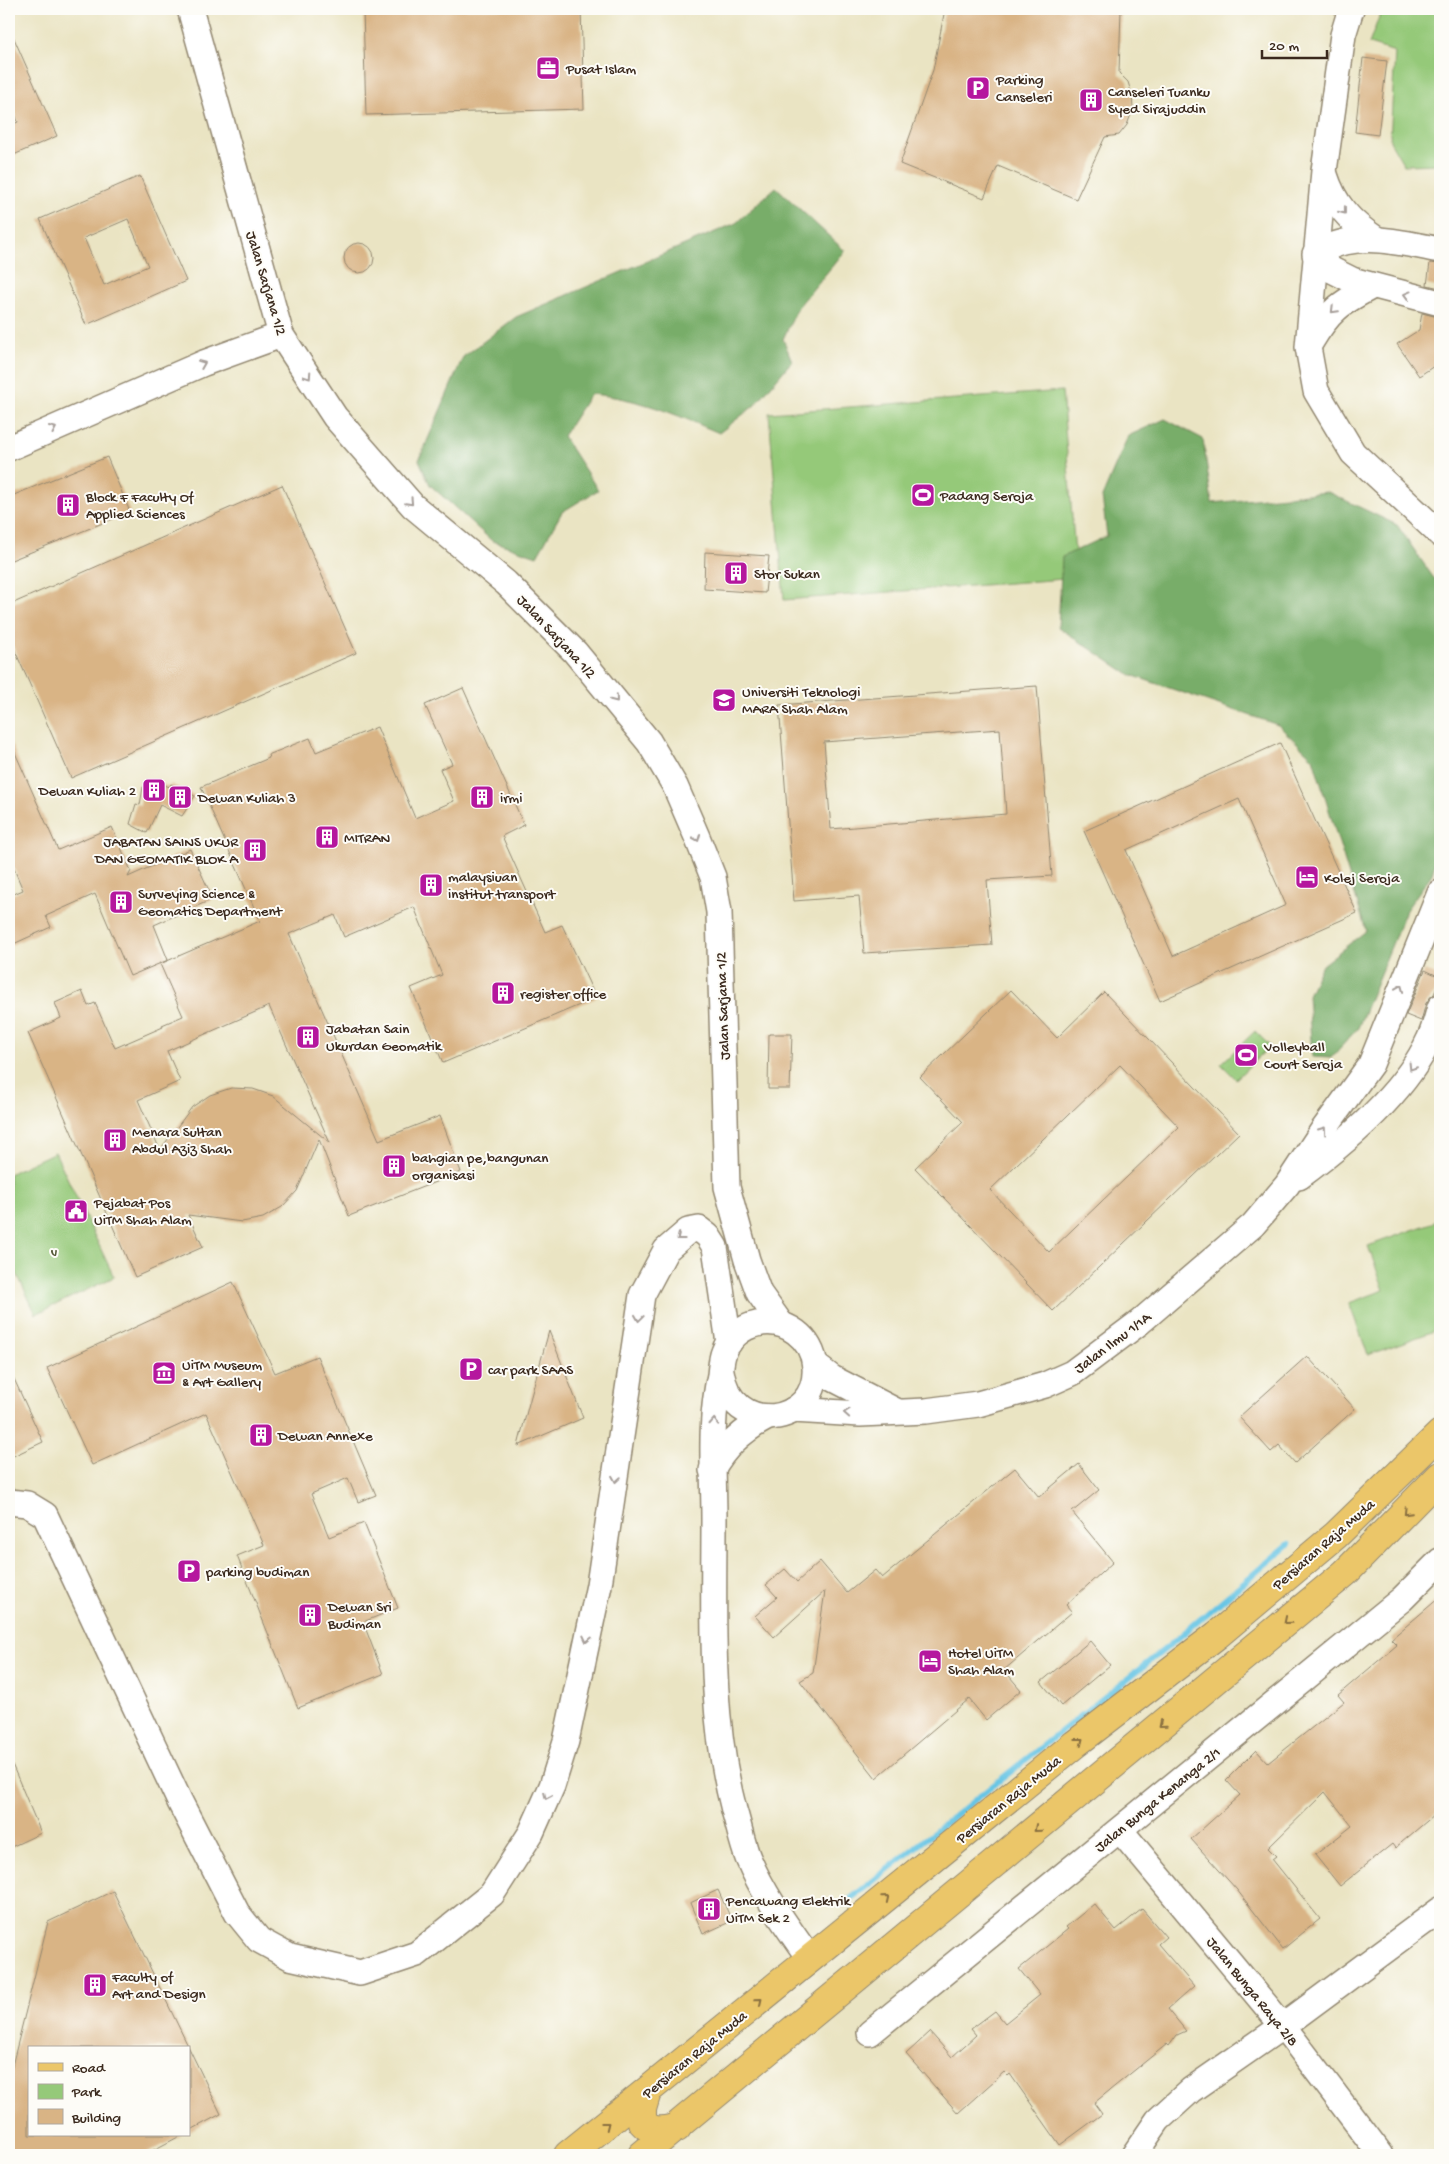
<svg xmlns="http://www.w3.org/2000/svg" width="1449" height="2164" font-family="'Gochi Hand',sans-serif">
<rect width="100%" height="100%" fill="#fdfcf7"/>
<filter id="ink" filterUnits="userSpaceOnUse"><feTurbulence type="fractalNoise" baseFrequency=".02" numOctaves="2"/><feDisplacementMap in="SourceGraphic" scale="10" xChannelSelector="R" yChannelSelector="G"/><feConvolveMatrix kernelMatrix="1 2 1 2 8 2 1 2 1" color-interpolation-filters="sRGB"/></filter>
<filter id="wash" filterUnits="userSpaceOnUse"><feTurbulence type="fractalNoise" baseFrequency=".0096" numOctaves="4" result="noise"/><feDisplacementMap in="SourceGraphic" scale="20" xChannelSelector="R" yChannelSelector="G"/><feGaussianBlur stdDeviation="1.12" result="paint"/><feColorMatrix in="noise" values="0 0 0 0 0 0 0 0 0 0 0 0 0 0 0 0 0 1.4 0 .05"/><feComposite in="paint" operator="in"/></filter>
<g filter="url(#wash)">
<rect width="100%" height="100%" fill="#eae4c3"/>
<g fill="#95c979" stroke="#687a4c">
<path d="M 1382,9 L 1440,9 L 1440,164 L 1404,165 L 1390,141 L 1395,52 L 1369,44 Z"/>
<path d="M 1062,391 L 1077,578 L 784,600 L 769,413 Z"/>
<path d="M 1255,1031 L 1270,1046 L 1236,1079 L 1221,1064 Z"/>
<path d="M 55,1152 L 114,1277 L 36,1314 L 9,1257 L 9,1174 Z"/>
<path d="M 1440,1220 L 1440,1329 L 1368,1355 L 1349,1303 L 1384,1290 L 1368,1246 Z"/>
</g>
<g fill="#78ad69" stroke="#5a6c44">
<path d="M 776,187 L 845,251 L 798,307 L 783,339 L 792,361 L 754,406 L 719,433 C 675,414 639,398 590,394 L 563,436 L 598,490 L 562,512 L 537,556 L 492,541 L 430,485 L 419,460 L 463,357 L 516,317 L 736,223 Z"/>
<path d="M 1165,419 L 1203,439 L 1212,503 L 1328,492 L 1397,525 L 1433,577 L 1440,583 L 1440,846 L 1432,874 L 1406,910 L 1358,1028 L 1331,1058 L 1312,1057 L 1308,995 L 1322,965 L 1366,931 L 1313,758 L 1278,725 L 1128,674 L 1058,627 L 1062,557 L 1107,536 L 1102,497 L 1128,436 Z"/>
</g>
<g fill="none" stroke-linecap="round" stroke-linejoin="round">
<path stroke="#66c5e5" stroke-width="6" d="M 844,1904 L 1170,1645 L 1289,1544"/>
</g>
<g id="blocks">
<g fill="#d9b485" fill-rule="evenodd">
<path d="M 363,9 L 581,9 L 584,109 L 366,115 Z"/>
<path d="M 945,9 L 1121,9 L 1119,73 L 1128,82 L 1132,95 L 1133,109 L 1127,125 L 1119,135 L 1105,137 L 1076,199 L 998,166 L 984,198 L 900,164 L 933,70 Z"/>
<path d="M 9,27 L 57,136 L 9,157 L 9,126 L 18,122 L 9,99 Z"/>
<path d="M 1363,58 L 1387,61 L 1378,135 L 1355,132 Z"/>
<path d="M 140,176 L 186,281 L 86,325 L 40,219 ZM 128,219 L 148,266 L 104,285 L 84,238 Z"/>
<circle cx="359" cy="258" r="15"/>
<path d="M 1430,263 L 1440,264 L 1440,288 L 1427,285 Z"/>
<path d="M 1422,313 L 1438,317 L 1436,333 L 1440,341 L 1440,362 L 1419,376 L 1397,344 L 1419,330 Z"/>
<path d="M 107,457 L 130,512 L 9,561 L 9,497 Z"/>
<path d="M 282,485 L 356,653 L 71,778 L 9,637 L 9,605 Z"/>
<path d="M 705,552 L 769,556 L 765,593 L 704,589 Z"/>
<path d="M 1037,686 L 1052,876 L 987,880 L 992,945 L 864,953 L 859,896 L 794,901 L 779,705 ZM 1000,729 L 1006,814 L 831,829 L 824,742 Z"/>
<path d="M 463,688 L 524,825 L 502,836 L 545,932 L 562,925 L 596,998 L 443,1063 L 411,988 L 442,975 L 414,907 L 344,937 L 335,915 L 289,934 L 379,1140 L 440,1116 L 461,1172 L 349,1216 L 319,1139 L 297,1191 L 282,1207 L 263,1218 L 242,1222 L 188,1215 L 203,1247 L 135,1277 L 28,1033 L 61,1018 L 55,1003 L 82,991 L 88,1006 L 95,1003 L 115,1048 L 163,1027 L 162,1025 L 183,1016 L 160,964 L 260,921 L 201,787 L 269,758 L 268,755 L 310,738 L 316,752 L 377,727 L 415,818 L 454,801 L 440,769 L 452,764 L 425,705 ZM 269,1006 L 330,1143 L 273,1096 L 253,1089 L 231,1088 L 210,1095 L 192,1107 L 160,1150 L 138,1100 L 180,1081 L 167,1051 Z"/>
<path d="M 9,739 L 58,850 L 112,827 L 131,871 L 128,877 L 190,849 L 213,899 L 154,925 L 168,960 L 130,976 L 95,894 L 46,916 L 51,927 L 9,946 L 9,896 L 23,890 L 9,857 Z"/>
<path d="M 1280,743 L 1357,913 L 1160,1001 L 1084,831 ZM 1239,799 L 1286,905 L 1173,956 L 1126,850 Z"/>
<path d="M 154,782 L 170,787 L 171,784 L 195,796 L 182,816 L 160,805 L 147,833 L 130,824 L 136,804 L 140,805 L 143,787 Z"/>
<path d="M 1425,970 L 1440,977 L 1440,981 L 1434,994 L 1426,1003 L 1421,1021 L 1406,1015 Z"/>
<path d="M 1011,990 L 1057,1038 L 1104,992 L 1239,1133 L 1053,1311 L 915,1168 L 963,1122 L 920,1077 ZM 1120,1065 L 1179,1127 L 1049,1252 L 990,1190 Z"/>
<path d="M 769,1034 L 792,1034 L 790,1089 L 768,1089 Z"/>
<path d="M 233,1282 L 275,1373 L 317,1356 L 376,1495 L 358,1502 L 348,1478 L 311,1494 L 329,1537 L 364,1523 L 398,1608 L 363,1622 L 383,1674 L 298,1708 L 237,1556 L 264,1545 L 206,1413 L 92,1465 L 47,1368 Z"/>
<path d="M 549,1331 L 583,1418 L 518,1446 L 528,1407 Z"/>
<path d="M 1307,1356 L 1355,1409 L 1295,1463 L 1279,1445 L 1271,1452 L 1239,1417 Z"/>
<path d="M 9,1368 L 43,1442 L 9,1458 Z"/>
<path d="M 1079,1464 L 1099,1490 L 1072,1512 L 1113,1562 L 1066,1605 L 1072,1612 L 1004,1670 L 1021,1690 L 986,1720 L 969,1699 L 876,1778 L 800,1681 L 813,1673 L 825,1591 L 774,1637 L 755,1616 L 777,1597 L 766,1585 L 785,1569 L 797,1582 L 820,1561 L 847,1593 L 875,1570 L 882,1578 L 1015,1468 L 1039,1497 Z"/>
<path d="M 1440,1597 L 1440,1810 L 1395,1848 L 1392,1844 L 1340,1886 L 1315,1855 L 1352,1826 L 1325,1792 L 1268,1848 L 1276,1856 L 1272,1859 L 1320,1919 L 1283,1949 L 1237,1890 L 1191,1839 L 1240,1795 L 1226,1780 L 1256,1750 L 1268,1763 L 1344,1702 L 1338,1695 L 1397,1645 L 1391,1639 Z"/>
<path d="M 1090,1641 L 1110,1665 L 1061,1706 L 1041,1682 Z"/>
<path d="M 9,1757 L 41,1833 L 9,1848 Z"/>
<path d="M 718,1890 L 732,1921 L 703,1934 L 690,1903 Z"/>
<path d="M 113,1891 L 221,2114 L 189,2131 L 189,2048 L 29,2048 L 29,2135 L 182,2135 L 144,2155 L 9,2155 L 9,2078 L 48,1922 Z"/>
<path d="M 1094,1904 L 1116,1930 L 1142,1909 L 1166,1937 L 1158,1944 L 1194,1986 L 1168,2009 L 1186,2031 L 1177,2035 L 1169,2046 L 1167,2044 L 1094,2103 L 1102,2114 L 1060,2145 L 1010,2074 L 1008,2076 L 1004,2072 L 958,2113 L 906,2054 L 930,2032 L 952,2057 L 976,2035 L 971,2029 L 995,2011 L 1005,2023 L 1040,1995 L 1019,1969 L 1068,1929 L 1066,1927 Z"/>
</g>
</g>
</g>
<g filter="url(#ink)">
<use href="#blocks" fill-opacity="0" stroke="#928770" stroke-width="1"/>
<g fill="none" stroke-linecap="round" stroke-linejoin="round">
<g stroke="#928770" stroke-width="28">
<g id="minor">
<path d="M 190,9 L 281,335 L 335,417 L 413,506 L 506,583 L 575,652 L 649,742 L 675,786 L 697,837 L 713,877 L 719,912 L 727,1187 L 747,1260 L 759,1293 L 781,1324"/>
<path d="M 1351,9 L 1343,35 L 1324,171 L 1308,347 L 1316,391 L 1353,453 L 1440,534"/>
<path d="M 1325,175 C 1334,204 1350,222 1376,239"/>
<path d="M 1440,250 C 1398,242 1354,229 1315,254 L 1332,270 L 1352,280 L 1440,303"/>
<path d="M 1310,343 C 1329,311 1340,303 1373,286"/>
<path d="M 9,448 L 204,363 L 281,335"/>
<path d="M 1299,1177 C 1345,1143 1405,1093 1429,1040 C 1434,1030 1437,1018 1440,1007"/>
<path d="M 815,1365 L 832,1378 L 896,1411"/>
<path d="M 721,1371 C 731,1439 819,1426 815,1367 C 813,1338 785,1317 757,1324 C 742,1327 729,1338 724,1352 C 721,1359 721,1367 720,1375 C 709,1423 714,1471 714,1520 C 714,1617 709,1715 734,1810 C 739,1826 742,1843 748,1858 C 763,1894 788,1928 810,1959"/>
<path d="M 793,1410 L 860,1414 L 926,1411 L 978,1404 L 1045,1385 L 1072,1373 L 1140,1322 L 1253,1225 L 1287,1185 L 1323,1130 L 1371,1064 L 1440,893"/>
<path d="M 712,1470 C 725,1446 743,1430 768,1417"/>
<path d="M 9,1502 L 27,1504 L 45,1515 L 180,1802 L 237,1913 L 259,1940 L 290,1957 L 360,1973 L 417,1954 L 492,1894 L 531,1833 L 552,1786 L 566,1741 L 599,1585 L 642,1295 L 666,1250 L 688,1231 L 699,1229 L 708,1236 L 715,1247 L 729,1343"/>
<path d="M 1120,1830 L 1283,2026 L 1381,2155"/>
<path d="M 870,2033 L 1402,1599 L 1440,1561"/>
<path d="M 1134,2155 L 1158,2120 L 1191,2090 L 1283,2026 L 1440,1910"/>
</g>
</g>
<g stroke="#928770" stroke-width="30">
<g id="major">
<path d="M 647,2092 L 642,2109 L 642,2122 C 652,2134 664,2130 677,2128"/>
<path d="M 568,2155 L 1075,1744 L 1217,1635 L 1336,1535 L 1440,1434"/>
<path d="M 642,2155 L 1345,1573 L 1440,1476"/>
</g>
</g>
<use href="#minor" stroke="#fff" stroke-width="25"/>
<use href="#major" stroke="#ebc669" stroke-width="28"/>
</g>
<defs><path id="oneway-chevron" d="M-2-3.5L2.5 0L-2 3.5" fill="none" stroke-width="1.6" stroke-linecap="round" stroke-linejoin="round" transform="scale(1.25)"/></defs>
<g stroke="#a79f9a">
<use href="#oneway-chevron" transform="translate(1343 211) rotate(52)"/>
<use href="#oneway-chevron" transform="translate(1407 295) rotate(-165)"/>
<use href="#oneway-chevron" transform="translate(1334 310) rotate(135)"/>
<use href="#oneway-chevron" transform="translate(202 364) rotate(-22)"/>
<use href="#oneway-chevron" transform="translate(308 376) rotate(56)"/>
<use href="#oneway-chevron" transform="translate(53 429) rotate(-24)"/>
<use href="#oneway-chevron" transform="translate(410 502) rotate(47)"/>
<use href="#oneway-chevron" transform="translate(615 699) rotate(51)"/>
<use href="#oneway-chevron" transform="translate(697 838) rotate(68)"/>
<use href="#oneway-chevron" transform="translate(1400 988) rotate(-68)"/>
<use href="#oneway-chevron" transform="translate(1412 1067) rotate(122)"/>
<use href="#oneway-chevron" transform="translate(1323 1130) rotate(-55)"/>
<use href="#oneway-chevron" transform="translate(680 1237) rotate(142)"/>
<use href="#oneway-chevron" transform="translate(639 1318) rotate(98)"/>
<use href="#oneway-chevron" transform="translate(847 1413) rotate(-176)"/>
<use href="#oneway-chevron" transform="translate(714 1422) rotate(-87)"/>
<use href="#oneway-chevron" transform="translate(616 1479) rotate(99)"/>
<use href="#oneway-chevron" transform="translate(587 1639) rotate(103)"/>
<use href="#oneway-chevron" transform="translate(547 1796) rotate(114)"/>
</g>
<g stroke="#8a7040">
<use href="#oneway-chevron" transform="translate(1407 1512) rotate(134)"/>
<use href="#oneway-chevron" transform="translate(1287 1621) rotate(140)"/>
<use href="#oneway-chevron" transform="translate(1162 1725) rotate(140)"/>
<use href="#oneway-chevron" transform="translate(1080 1741) rotate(-38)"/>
<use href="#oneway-chevron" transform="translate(1037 1829) rotate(140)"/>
<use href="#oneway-chevron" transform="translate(886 1898) rotate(-39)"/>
<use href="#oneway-chevron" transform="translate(759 2001) rotate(-39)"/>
<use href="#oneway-chevron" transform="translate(606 2125) rotate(-38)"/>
</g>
</g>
<defs>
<g id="office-square" transform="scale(1.25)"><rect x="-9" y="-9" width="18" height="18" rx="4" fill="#b5179e" stroke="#fdfcf7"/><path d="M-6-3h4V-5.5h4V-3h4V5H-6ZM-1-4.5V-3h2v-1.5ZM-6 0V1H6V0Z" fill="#fff"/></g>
<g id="parking-square" transform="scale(1.25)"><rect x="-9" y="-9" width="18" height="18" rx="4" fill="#b5179e" stroke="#fdfcf7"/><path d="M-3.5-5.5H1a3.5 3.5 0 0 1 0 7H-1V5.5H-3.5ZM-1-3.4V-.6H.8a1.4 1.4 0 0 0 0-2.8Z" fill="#fff"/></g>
<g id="building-square" transform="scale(1.25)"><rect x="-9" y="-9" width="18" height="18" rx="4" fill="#b5179e" stroke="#fdfcf7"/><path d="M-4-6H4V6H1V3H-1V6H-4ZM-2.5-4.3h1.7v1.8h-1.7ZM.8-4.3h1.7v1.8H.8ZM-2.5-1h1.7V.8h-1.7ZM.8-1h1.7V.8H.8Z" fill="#fff"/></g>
<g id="stadium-square" transform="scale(1.25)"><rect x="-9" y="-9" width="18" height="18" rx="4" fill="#b5179e" stroke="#fdfcf7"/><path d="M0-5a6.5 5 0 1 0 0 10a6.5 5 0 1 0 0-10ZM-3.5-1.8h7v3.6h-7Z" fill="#fff"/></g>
<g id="university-square" transform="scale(1.25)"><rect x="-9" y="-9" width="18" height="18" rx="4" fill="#b5179e" stroke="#fdfcf7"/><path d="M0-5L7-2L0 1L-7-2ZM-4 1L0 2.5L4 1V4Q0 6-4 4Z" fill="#fff"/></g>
<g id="hotel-square" transform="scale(1.25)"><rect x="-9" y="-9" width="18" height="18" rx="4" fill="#b5179e" stroke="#fdfcf7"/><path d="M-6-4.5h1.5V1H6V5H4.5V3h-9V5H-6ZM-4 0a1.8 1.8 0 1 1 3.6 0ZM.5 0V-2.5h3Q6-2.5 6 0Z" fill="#fff"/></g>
<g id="civic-square" transform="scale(1.25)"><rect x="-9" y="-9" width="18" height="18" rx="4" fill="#b5179e" stroke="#fdfcf7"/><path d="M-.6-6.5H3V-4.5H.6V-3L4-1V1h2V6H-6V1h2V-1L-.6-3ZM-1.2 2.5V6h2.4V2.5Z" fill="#fff"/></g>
<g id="museum-square" transform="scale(1.25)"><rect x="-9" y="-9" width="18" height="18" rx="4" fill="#b5179e" stroke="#fdfcf7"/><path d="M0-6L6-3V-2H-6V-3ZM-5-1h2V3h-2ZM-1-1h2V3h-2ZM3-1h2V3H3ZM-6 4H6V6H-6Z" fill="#fff"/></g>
</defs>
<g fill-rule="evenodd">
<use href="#office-square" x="548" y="68"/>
<use href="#parking-square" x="978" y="88"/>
<use href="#building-square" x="1091" y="100"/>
<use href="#stadium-square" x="923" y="495"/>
<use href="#building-square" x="68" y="505"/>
<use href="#building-square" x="736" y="573"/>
<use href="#university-square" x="724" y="700"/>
<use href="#building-square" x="154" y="790"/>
<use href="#building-square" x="180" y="797"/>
<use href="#building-square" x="482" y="797"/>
<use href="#building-square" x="327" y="837"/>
<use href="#building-square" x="255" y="850"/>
<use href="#hotel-square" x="1307" y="877"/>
<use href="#building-square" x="431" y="885"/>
<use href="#building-square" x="121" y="902"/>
<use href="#building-square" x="503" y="993"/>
<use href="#building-square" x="308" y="1037"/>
<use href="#stadium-square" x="1246" y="1055"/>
<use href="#building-square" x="115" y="1140"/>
<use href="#building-square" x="394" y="1166"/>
<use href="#civic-square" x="76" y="1211"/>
<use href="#parking-square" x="471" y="1369"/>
<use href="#museum-square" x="164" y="1373"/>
<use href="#building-square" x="261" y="1435"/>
<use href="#parking-square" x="189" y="1571"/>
<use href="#building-square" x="310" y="1615"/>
<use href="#hotel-square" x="930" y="1661"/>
<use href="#building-square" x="709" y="1909"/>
<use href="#building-square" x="95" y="1985"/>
</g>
<g text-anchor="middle" stroke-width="4" stroke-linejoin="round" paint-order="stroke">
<g font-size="15" fill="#3b2a1e" stroke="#fdfcf7" text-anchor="start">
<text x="566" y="73">Pusat Islam</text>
<text x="996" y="84">Parking<tspan x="996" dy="17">Canseleri</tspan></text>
<text x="1108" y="96">Canseleri Tuanku<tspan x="1108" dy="17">Syed Sirajuddin</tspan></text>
<text x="940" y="500">Padang Seroja</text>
<text x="86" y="501">Block F Faculty Of<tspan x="86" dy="17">Applied Sciences</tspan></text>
<text x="754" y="578">Stor Sukan</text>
<text x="742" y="696">Universiti Teknologi<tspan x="742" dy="17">MARA Shah Alam</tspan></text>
<text x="136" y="795" text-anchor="end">Dewan Kuliah 2</text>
<text x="198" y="802">Dewan Kuliah 3</text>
<text x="500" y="802">irmi</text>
<text x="344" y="842">MITRAN</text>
<text x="238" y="846" text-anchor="end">JABATAN SAINS UKUR<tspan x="238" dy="17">DAN GEOMATIK BLOK A</tspan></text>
<text x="448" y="881">malaysiuan<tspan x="448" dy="17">institut transport</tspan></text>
<text x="1324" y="882">Kolej Seroja</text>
<text x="138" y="898">Surveying Science &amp;<tspan x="138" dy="17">Geomatics Department</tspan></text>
<text x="520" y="998">register office</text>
<text x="326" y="1033">Jabatan Sain<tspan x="326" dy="17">Ukurdan Geomatik</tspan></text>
<text x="1264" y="1051">Volleyball<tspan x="1264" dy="17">Court Seroja</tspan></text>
<text x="132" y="1136">Menara Sultan<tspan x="132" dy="17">Abdul Aziz Shah</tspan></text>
<text x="412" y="1162">bahgian pe,bangunan<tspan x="412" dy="17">organisasi</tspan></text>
<text x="94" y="1207">Pejabat Pos<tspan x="94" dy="17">UiTM Shah Alam</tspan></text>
<text x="182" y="1369">UiTM Museum<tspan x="182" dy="17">&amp; Art Gallery</tspan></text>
<text x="488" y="1374">car park SAAS</text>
<text x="278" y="1440">Dewan Annexe</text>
<text x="206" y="1576">parking budiman</text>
<text x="328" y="1611">Dewan Sri<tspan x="328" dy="17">Budiman</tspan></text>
<text x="948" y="1657">Hotel UiTM<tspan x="948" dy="17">Shah Alam</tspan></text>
<text x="726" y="1905">Pencawang Elektrik<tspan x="726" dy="17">UiTM Sek 2</tspan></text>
<text x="112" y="1981">Faculty of<tspan x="112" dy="17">Art and Design</tspan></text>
</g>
<g font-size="15" fill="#3b2a1e" stroke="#fdfcf7">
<text transform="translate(267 283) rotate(73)" y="5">Jalan Sarjana 1/2</text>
<text transform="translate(557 636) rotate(47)" y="5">Jalan Sarjana 1/2</text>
<text transform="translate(722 1006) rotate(-92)" y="5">Jalan Sarjana 1/2</text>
<text transform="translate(1112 1342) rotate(-37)" y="5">Jalan Ilmu 1/1A</text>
<text transform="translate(1323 1544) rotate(-41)" y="5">Persiaran Raja Muda</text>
<text transform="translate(1008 1799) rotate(-39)" y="5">Persiaran Raja Muda</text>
<text transform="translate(1157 1799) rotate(-39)" y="5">Jalan Bunga Kenanga 2/1</text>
<text transform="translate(1253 1991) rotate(51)" y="5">Jalan Bunga Raya 2/8</text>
<text transform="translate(694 2054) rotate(-39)" y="5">Persiaran Raja Muda</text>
</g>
<g font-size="15" fill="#565a39" stroke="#fdfcf7">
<text x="54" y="1256">v</text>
</g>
</g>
<rect width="1449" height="2164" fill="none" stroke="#fdfcf7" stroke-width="30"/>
<rect x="28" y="2046" width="162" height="90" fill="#fdfcf7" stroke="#afa8a0"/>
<rect x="38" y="2063" width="25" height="8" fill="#ebc669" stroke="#afa8a0"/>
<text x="72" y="2072" font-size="15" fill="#3b2a1e">Road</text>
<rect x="38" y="2084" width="25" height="15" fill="#95c979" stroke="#afa8a0"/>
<text x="72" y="2096" font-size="15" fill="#3b2a1e">Park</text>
<rect x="38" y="2109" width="25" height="15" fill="#d9b485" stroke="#afa8a0"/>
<text x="72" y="2122" font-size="15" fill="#3b2a1e">Building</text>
<path d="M1262 50v8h65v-8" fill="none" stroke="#3b2a1e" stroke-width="2.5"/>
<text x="1269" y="50" font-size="15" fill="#3b2a1e" stroke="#fdfcf7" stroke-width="4" paint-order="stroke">20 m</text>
</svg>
